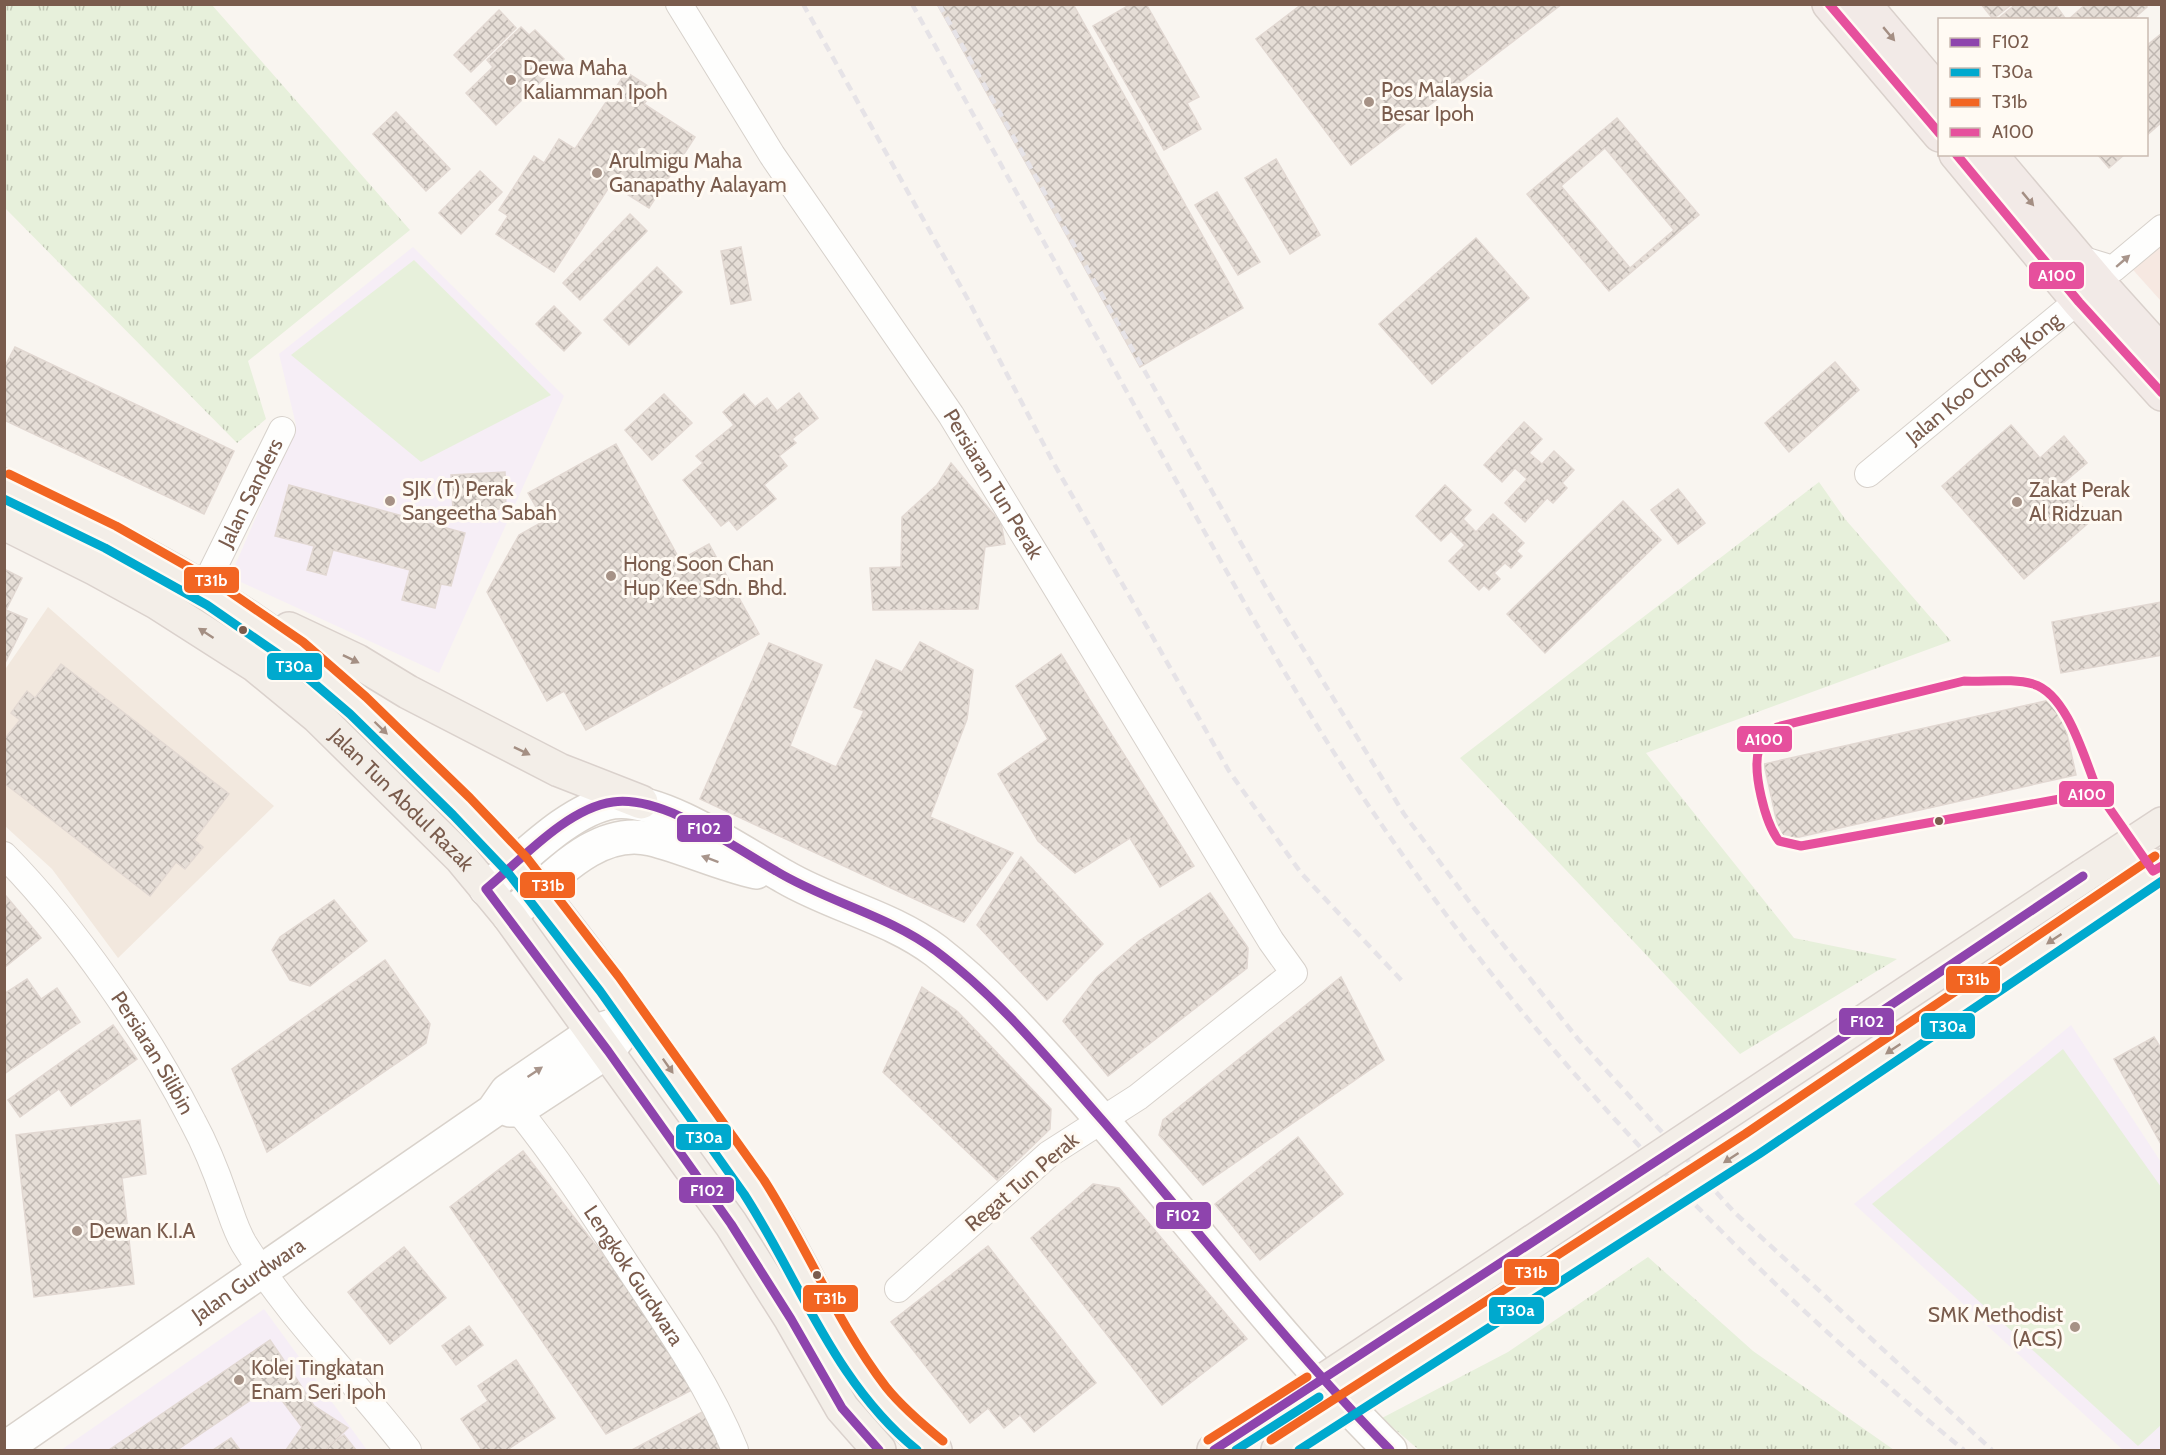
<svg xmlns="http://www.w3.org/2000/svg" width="2166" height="1455" font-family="Cabin,sans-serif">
<defs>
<pattern id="grass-tufts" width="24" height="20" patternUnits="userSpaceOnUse" patternTransform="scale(1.5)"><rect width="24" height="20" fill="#e7f0db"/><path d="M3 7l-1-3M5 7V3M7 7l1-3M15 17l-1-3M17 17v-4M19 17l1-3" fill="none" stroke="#c0c6b4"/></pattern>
<pattern id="building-cross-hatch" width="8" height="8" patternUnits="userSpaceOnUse" patternTransform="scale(1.5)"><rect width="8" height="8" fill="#e6ded7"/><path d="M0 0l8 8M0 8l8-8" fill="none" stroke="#bfb7b1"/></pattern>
</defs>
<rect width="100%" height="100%" fill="#f9f5f0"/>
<path fill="#f2e8de" d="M 48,607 L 274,806 L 118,958 L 52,869 L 5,826 L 4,671 Z"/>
<path fill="#f6e8e1" d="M 2161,232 L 2161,301 L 2126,262 Z"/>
<g fill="#f6eef6">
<path d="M 413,247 L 564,396 L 439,673 L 230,577 L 296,425 L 279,354 Z"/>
<path d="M 2071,1025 L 2161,1162 L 2161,1450 L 2123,1450 L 1854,1204 Z"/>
<path d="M 264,1309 L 367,1450 L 61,1450 Z"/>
</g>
<g fill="url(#grass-tufts)">
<path d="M 4,5 L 212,5 L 410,230 L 248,361 L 266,419 L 237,443 L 5,208 Z"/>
<path d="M 1819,482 L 1845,519 L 1951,641 L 1646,753 L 1794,938 L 1897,959 L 1740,1054 L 1460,758 Z"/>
<path d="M 1648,1257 L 1753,1351 L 1894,1450 L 1419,1450 L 1382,1418 L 1508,1352 Z"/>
</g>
<g fill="#e7f0db">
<path d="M 414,260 L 551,395 L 421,462 L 291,355 Z"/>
<path d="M 2063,1049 L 2161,1187 L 2161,1425 L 2138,1446 L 1872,1204 Z"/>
</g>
<g fill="url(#building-cross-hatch)" stroke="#e2d8d2" stroke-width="1.5" fill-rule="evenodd">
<path d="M 937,4 L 1073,4 L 1243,308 L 1140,367 Z"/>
<path d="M 1131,4 L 1146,4 L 1199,97 L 1187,103 L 1201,129 L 1164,150 L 1093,26 Z"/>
<path d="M 1302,4 L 1562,4 L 1351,165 L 1256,39 Z"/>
<path d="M 1981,4 L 2012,4 L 1993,19 Z"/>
<path d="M 2016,4 L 2055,4 L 2065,18 L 1997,20 Z"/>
<path d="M 2086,4 L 2146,4 L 2147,7 L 2132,20 L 2068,20 Z"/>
<path d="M 499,10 L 516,28 L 471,72 L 454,55 Z"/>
<path d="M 521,27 L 529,35 L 535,30 L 564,59 L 496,125 L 466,93 L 493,67 L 487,60 Z"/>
<path d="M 2162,33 L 2162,122 L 2146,136 L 2146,46 Z"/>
<path d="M 626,72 L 654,90 L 644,104 L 695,137 L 649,208 L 611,184 L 554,272 L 496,234 L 508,216 L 499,210 L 534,156 L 544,163 L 559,139 L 575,149 Z"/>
<path d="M 396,112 L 450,169 L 426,191 L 373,134 Z"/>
<path d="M 1617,118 L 1699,215 L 1609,291 L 1527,194 ZM 1605,148 L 1674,230 L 1630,268 L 1561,186 Z"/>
<path d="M 2097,154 L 2125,154 L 2109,168 Z"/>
<path d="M 1276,159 L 1320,235 L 1290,254 L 1245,178 Z"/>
<path d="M 480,171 L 502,192 L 461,234 L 439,213 Z"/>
<path d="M 1217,192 L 1260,262 L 1238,275 L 1195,205 Z"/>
<path d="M 630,214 L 647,231 L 580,300 L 563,283 Z"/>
<path d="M 1476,238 L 1529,298 L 1432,384 L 1379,324 Z"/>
<path d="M 741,247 L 751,300 L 731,304 L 721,251 Z"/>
<path d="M 657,267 L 682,292 L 629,345 L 604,320 Z"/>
<path d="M 554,306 L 581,333 L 564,351 L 536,324 Z"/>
<path d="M 15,347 L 234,451 L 204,514 L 4,420 L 4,368 Z"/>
<path d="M 1835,362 L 1859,390 L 1789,452 L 1765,423 Z"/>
<path d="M 799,393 L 818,418 L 792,439 L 796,443 L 779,456 L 787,466 L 764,485 L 776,499 L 737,530 L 729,520 L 721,526 L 683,480 L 703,463 L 696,456 L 734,425 L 723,412 L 744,394 L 755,407 L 767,398 L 777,411 Z"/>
<path d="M 664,394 L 692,423 L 652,460 L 625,430 Z"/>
<path d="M 1524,422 L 1542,439 L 1529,453 L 1542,464 L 1554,451 L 1574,470 L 1562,483 L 1567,488 L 1553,503 L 1547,498 L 1525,522 L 1505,503 L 1527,479 L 1515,468 L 1502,482 L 1484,465 Z"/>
<path d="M 2011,425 L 2040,458 L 2064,436 L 2087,463 L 2062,484 L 2093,519 L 2024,579 L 1942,486 Z"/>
<path d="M 616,444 L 680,560 L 709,544 L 759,634 L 586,730 L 564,691 L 547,701 L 487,592 L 519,535 L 544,521 L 528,493 Z"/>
<path d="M 951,463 L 1001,523 L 1005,544 L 985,547 L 978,609 L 873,610 L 870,568 L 901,567 L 902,517 L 937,485 Z"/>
<path d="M 505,472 L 506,509 L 453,511 L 451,475 Z"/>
<path d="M 289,485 L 465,533 L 451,586 L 441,584 L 435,608 L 402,600 L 410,570 L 333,550 L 326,575 L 307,570 L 314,546 L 275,536 Z"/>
<path d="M 1445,485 L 1471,510 L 1463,519 L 1476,532 L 1493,514 L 1524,543 L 1516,551 L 1522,556 L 1511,568 L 1505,563 L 1494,573 L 1500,579 L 1489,590 L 1484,585 L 1479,590 L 1449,561 L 1465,545 L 1451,531 L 1441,541 L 1416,516 Z"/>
<path d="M 1678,489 L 1705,523 L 1678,544 L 1651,510 Z"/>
<path d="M 1623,501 L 1661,540 L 1545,653 L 1507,614 Z"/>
<path d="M 4,569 L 22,578 L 6,610 L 27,619 L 4,665 Z"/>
<path d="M 2162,602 L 2162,655 L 2061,673 L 2052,622 Z"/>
<path d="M 920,642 L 973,670 L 967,719 L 930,817 L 1013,853 L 964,922 L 700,799 L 769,643 L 822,665 L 790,746 L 836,767 L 864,711 L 854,707 L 876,660 L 902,672 Z"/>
<path d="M 1061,654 L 1194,866 L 1160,887 L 1130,838 L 1075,873 L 1038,841 L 998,774 L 1048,739 L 1016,686 Z"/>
<path d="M 61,664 L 229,794 L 194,840 L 203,847 L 185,869 L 176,862 L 150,896 L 4,783 L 4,740 L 20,720 L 11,713 L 27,691 L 35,698 Z"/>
<path d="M 2059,698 L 2076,775 L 1781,841 L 1764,764 Z"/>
<path d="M 1021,857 L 1103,944 L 1047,1000 L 977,925 Z"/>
<path d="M 1210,893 L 1248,948 L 1247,968 L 1108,1076 L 1063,1021 L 1097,977 L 1139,941 Z"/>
<path d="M 6,896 L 41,938 L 4,968 L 4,898 Z"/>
<path d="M 334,900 L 367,941 L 310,986 L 290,980 L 272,950 L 280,937 Z"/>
<path d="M 385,960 L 430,1024 L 426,1043 L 267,1152 L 232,1069 Z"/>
<path d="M 1341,977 L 1384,1060 L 1203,1185 L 1159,1135 L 1163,1120 Z"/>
<path d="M 27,979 L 41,999 L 57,988 L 80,1022 L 4,1074 L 4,994 Z"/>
<path d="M 922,987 L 957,1011 L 1051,1109 L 1050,1129 L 997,1180 L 883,1072 Z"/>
<path d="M 113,1025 L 137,1059 L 71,1106 L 59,1089 L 20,1117 L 8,1100 Z"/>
<path d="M 2154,1037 L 2162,1050 L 2162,1146 L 2114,1059 Z"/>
<path d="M 140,1120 L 146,1174 L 122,1178 L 134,1284 L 34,1297 L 16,1135 Z"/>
<path d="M 1298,1137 L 1343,1194 L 1260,1260 L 1215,1204 Z"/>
<path d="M 523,1151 L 650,1316 L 692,1390 L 606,1434 L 450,1207 Z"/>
<path d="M 1093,1184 L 1119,1188 L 1247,1339 L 1162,1405 L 1031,1238 Z"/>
<path d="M 988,1246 L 1096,1383 L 1034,1432 L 1020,1415 L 1004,1428 L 988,1408 L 970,1423 L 891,1322 Z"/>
<path d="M 404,1247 L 446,1298 L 390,1344 L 348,1292 Z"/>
<path d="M 469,1326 L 483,1345 L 456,1365 L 442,1346 Z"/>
<path d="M 270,1340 L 292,1372 L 177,1450 L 109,1450 Z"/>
<path d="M 516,1360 L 555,1418 L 507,1450 L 482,1450 L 461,1419 L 488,1401 L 478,1386 Z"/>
<path d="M 292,1372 L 314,1406 L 348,1428 L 326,1450 L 286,1450 L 302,1427 L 271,1386 Z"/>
<path d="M 704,1411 L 722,1450 L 632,1450 Z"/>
<path d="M 344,1435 L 356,1450 L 326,1450 L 330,1445 Z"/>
<path d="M 231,1438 L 240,1450 L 213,1450 Z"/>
</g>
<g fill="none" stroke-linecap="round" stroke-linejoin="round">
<g stroke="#d7d1cb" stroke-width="28">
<g id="street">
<path id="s1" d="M 679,4 L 772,155 L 951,415 L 1271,941 L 1294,973 L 1138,1097 L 1049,1154 L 898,1289"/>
<path d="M 2077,258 L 2113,269 L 2162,228"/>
<path id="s2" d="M 1868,474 L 2092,289"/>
<path id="s3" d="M 204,587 L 282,430"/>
<path id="s4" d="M 4,855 C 75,927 147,1032 193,1122 C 206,1146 216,1171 225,1197 C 231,1213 235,1229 244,1244 C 290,1318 355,1381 408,1450"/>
<path id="s5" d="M 518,1110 C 557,1158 592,1212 626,1264 C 666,1324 708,1384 735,1450"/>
</g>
</g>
<g stroke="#d9d2cb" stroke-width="36">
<g id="secondary">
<path d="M 486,889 C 521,861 569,809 613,802 C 660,795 744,854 785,877 C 833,905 891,917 936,951 C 989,992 1034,1044 1079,1094 C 1184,1212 1278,1339 1390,1450"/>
<path d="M 509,916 C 549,884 594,825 651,839 C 687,848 720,864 756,872"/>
<path d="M 510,1110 L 518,1110 L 608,1051 L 625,1029"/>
<path id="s6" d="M 4,1449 L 493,1111 L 507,1091 L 593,1032 L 633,1019"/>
</g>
</g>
<g stroke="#dad1cc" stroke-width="36">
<g id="primary">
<path d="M 4,485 C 100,530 194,576 279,639 C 324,672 363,710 402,749 C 442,787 482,825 518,866 C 603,967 677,1080 754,1187 C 815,1274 845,1388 935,1450"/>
<path id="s7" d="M 4,523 L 96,569 L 158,603 L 255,665 L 317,716 L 461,858 L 509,916 L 731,1224 L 791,1319 L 842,1408 L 879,1450"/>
<path d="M 289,629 L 357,661 L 408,692 L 559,770 L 641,802"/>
<path d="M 2083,876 L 2162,824"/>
<path d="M 2102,906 L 2162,866"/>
<path d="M 1214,1450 L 1284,1407"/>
<path d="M 1278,1450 L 1303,1434"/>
</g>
</g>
<g stroke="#dad1cc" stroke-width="36">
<g id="highway">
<path d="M 1829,4 L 1940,135"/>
<path d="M 1864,4 L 1940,94"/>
<path d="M 1956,154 L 2079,302 L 2162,394"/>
<path d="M 1990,154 L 2099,283 L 2162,353"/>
</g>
</g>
<use href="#street" stroke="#fefefd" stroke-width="26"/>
<use href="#secondary" stroke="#fefefd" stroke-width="33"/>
<use href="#primary" stroke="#f3eee8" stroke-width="33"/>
<use href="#highway" stroke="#f2eae7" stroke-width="33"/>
<g stroke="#e6e3e7" stroke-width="4.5" stroke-dasharray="9 6" stroke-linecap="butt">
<path d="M 803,4 L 966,296 L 1053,462 L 1229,771 L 1301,873 L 1403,982"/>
<path d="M 912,4 C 994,152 1076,300 1158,448 C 1227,572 1295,698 1375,815 C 1538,1055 1740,1267 1964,1450"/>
<path d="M 939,4 L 1269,593 L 1404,814 L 1474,908 L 1578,1039 L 1735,1213 L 1992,1450"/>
</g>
<g stroke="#dad1cc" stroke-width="36" stroke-linecap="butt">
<g id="primary-bridge">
<path d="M 1284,1407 L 2083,876"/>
<path d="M 1303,1434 L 1752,1144 L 2102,906"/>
</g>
</g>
<use href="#primary-bridge" stroke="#f3eee8" stroke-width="33"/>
<g stroke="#fffaf3" stroke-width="14">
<g id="bus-1">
<path d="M 879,1450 L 842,1408 L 791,1319 L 731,1224 L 608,1051 L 486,889 C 520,861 567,808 613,802 C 664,795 733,847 776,871 C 827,902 888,915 936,951 C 999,998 1051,1062 1103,1121 C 1199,1231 1288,1346 1390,1450"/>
<path d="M 1214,1450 L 1730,1113 L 2083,876"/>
</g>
</g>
<g stroke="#fffaf3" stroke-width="14">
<g id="bus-2">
<path d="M 4,499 L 105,548 L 207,605 L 288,661 L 350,714 L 453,815 L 509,874 L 600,991 L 744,1194 C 800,1281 835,1384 917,1450"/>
<path d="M 1236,1450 L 1319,1397"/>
<path d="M 1299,1450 L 1759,1154 L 2162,881"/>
</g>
</g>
<g stroke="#fffaf3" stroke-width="14">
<g id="bus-3">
<path d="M 9,474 L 116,526 L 220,585 L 303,642 L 366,697 L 470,798 L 527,858 L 619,977 L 764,1180 C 807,1247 837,1323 886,1387 C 902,1407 922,1424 943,1441"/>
<path d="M 1208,1440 L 1307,1377"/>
<path d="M 1271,1440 L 1745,1134 L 2155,856"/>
</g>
</g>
<g stroke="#fffaf3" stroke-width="14">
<g id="bus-4">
<path d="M 1829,4 L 1940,134"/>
<path d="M 1956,154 L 2079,302 L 2162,393"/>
<path d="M 1964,681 C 1986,682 2013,678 2033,684 C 2068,694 2085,761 2098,792 L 1801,846 L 1779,841 C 1765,823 1752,771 1759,749 C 1762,739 1769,733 1777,727 Z"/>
<path d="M 2098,792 L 2153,871 L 2162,866"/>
</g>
</g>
<use href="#bus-1" stroke="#8e44ad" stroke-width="9"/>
<use href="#bus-2" stroke="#00a9ce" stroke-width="9"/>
<use href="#bus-3" stroke="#f26522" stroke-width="9"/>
<use href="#bus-4" stroke="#e6509d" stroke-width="9"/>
</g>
<defs><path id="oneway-solid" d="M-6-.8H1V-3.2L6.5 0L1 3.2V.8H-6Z" transform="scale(1.5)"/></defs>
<g fill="#a48e83">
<use href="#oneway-solid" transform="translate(1889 34) rotate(50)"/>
<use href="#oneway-solid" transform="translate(2028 199) rotate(50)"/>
</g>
<g fill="#a8958b">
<use href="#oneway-solid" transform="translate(2123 261) rotate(-41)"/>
<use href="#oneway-solid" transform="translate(710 859) rotate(-160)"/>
<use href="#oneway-solid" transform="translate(535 1072) rotate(-34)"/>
</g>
<g fill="#a48f83">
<use href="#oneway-solid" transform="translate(206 633) rotate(-147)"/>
<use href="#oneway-solid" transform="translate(351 659) rotate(26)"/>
<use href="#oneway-solid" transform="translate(381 728) rotate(44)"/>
<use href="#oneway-solid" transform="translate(522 751) rotate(26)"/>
<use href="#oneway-solid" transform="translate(2054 939) rotate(146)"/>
<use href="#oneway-solid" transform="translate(1893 1049) rotate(146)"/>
<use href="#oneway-solid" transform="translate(668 1066) rotate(55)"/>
<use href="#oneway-solid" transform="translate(1731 1158) rotate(147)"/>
</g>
<g fill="#a69286" stroke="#fffaf3" stroke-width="2">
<circle cx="511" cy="80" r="6"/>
<circle cx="1369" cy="102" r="6"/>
<circle cx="597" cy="173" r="6"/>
<circle cx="390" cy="501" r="6"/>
<circle cx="2017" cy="502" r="6"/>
<circle cx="611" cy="576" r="6"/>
<circle cx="77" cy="1231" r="6"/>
<circle cx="2075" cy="1327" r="6"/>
<circle cx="239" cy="1380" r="6"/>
</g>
<g fill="#7a5c4d" stroke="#fffaf3" stroke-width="2">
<circle cx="243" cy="630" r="5"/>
<circle cx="1939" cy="821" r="5"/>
<circle cx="817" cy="1275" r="5"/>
</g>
<g text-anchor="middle" stroke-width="6" stroke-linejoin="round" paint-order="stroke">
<g font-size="21" fill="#7a5c4d" stroke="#fffaf3" text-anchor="start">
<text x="523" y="75">Dewa Maha<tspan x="523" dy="24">Kaliamman Ipoh</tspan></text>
<text x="1381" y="97">Pos Malaysia<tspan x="1381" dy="24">Besar Ipoh</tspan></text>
<text x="609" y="168">Arulmigu Maha<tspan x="609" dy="24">Ganapathy Aalayam</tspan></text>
<text x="402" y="496">SJK (T) Perak<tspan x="402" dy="24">Sangeetha Sabah</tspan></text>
<text x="2029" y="497">Zakat Perak<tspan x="2029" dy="24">Al Ridzuan</tspan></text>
<text x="623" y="571">Hong Soon Chan<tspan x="623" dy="24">Hup Kee Sdn. Bhd.</tspan></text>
<text x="89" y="1238">Dewan K.I.A</text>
<text x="2063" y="1322" text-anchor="end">SMK Methodist<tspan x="2063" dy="24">(ACS)</tspan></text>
<text x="251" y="1375">Kolej Tingkatan<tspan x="251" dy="24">Enam Seri Ipoh</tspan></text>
</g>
<g font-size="21" fill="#7a5c4d" stroke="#fffaf3">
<text dy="7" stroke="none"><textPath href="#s2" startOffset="150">Jalan Koo Chong Kong</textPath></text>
<text dy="7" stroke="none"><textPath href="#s1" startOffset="574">Persiaran Tun Perak</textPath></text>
<text dy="7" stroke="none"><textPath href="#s3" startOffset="105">Jalan Sanders</textPath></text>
<text dy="7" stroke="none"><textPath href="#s7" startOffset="488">Jalan Tun Abdul Razak</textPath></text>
<text dy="7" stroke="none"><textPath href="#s4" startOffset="248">Persiaran Silibin</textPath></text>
<text transform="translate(1022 1182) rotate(-40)" y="7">Regat Tun Perak</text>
<text dy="7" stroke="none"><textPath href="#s5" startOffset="202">Lengkok Gurdwara</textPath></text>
<text dy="7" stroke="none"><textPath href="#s6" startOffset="297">Jalan Gurdwara</textPath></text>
</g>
</g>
<g stroke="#fffaf3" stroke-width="2">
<rect x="2028" y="261" width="57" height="29" rx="6" fill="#e6509d"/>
<rect x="183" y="566" width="57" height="28" rx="6" fill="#f26522"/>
<rect x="266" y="652" width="57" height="29" rx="6" fill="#00a9ce"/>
<rect x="1736" y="725" width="57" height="28" rx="6" fill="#e6509d"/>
<rect x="2058" y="780" width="57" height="28" rx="6" fill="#e6509d"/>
<rect x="676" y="814" width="57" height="29" rx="6" fill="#8e44ad"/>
<rect x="519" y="871" width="57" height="28" rx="6" fill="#f26522"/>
<rect x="1945" y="965" width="56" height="29" rx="6" fill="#f26522"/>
<rect x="1838" y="1007" width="57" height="29" rx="6" fill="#8e44ad"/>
<rect x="1920" y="1012" width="56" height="28" rx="6" fill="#00a9ce"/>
<rect x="675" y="1123" width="57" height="28" rx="6" fill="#00a9ce"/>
<rect x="678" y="1176" width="57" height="28" rx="6" fill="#8e44ad"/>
<rect x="1155" y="1201" width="57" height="29" rx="6" fill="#8e44ad"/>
<rect x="1503" y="1258" width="57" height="28" rx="6" fill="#f26522"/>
<rect x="802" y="1284" width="57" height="29" rx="6" fill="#f26522"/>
<rect x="1488" y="1296" width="57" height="29" rx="6" fill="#00a9ce"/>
</g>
<g font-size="16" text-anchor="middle" font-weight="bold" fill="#fff">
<text x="2057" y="281">A100</text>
<text x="211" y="586">T31b</text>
<text x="294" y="672">T30a</text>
<text x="1764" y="745">A100</text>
<text x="2087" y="800">A100</text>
<text x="704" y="834">F102</text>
<text x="548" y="891">T31b</text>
<text x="1973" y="985">T31b</text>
<text x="1867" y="1027">F102</text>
<text x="1948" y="1032">T30a</text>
<text x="704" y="1143">T30a</text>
<text x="707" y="1196">F102</text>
<text x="1183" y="1221">F102</text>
<text x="1531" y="1278">T31b</text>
<text x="830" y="1304">T31b</text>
<text x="1516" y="1316">T30a</text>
</g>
<rect width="2166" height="1455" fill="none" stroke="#7a5c4d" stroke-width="12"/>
<rect x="1938" y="18" width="210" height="138" fill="#fffaf3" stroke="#cabbb1" stroke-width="1.5"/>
<rect x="1950" y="38" width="30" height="9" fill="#8e44ad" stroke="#cabbb1" stroke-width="1.5"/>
<text x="1992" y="48" font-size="18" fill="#7a5c4d">F102</text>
<rect x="1950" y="68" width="30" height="9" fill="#00a9ce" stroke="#cabbb1" stroke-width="1.5"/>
<text x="1992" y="78" font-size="18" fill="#7a5c4d">T30a</text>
<rect x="1950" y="98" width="30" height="9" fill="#f26522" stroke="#cabbb1" stroke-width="1.5"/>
<text x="1992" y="108" font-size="18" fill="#7a5c4d">T31b</text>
<rect x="1950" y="128" width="30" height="9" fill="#e6509d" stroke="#cabbb1" stroke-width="1.5"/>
<text x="1992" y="138" font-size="18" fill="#7a5c4d">A100</text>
</svg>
